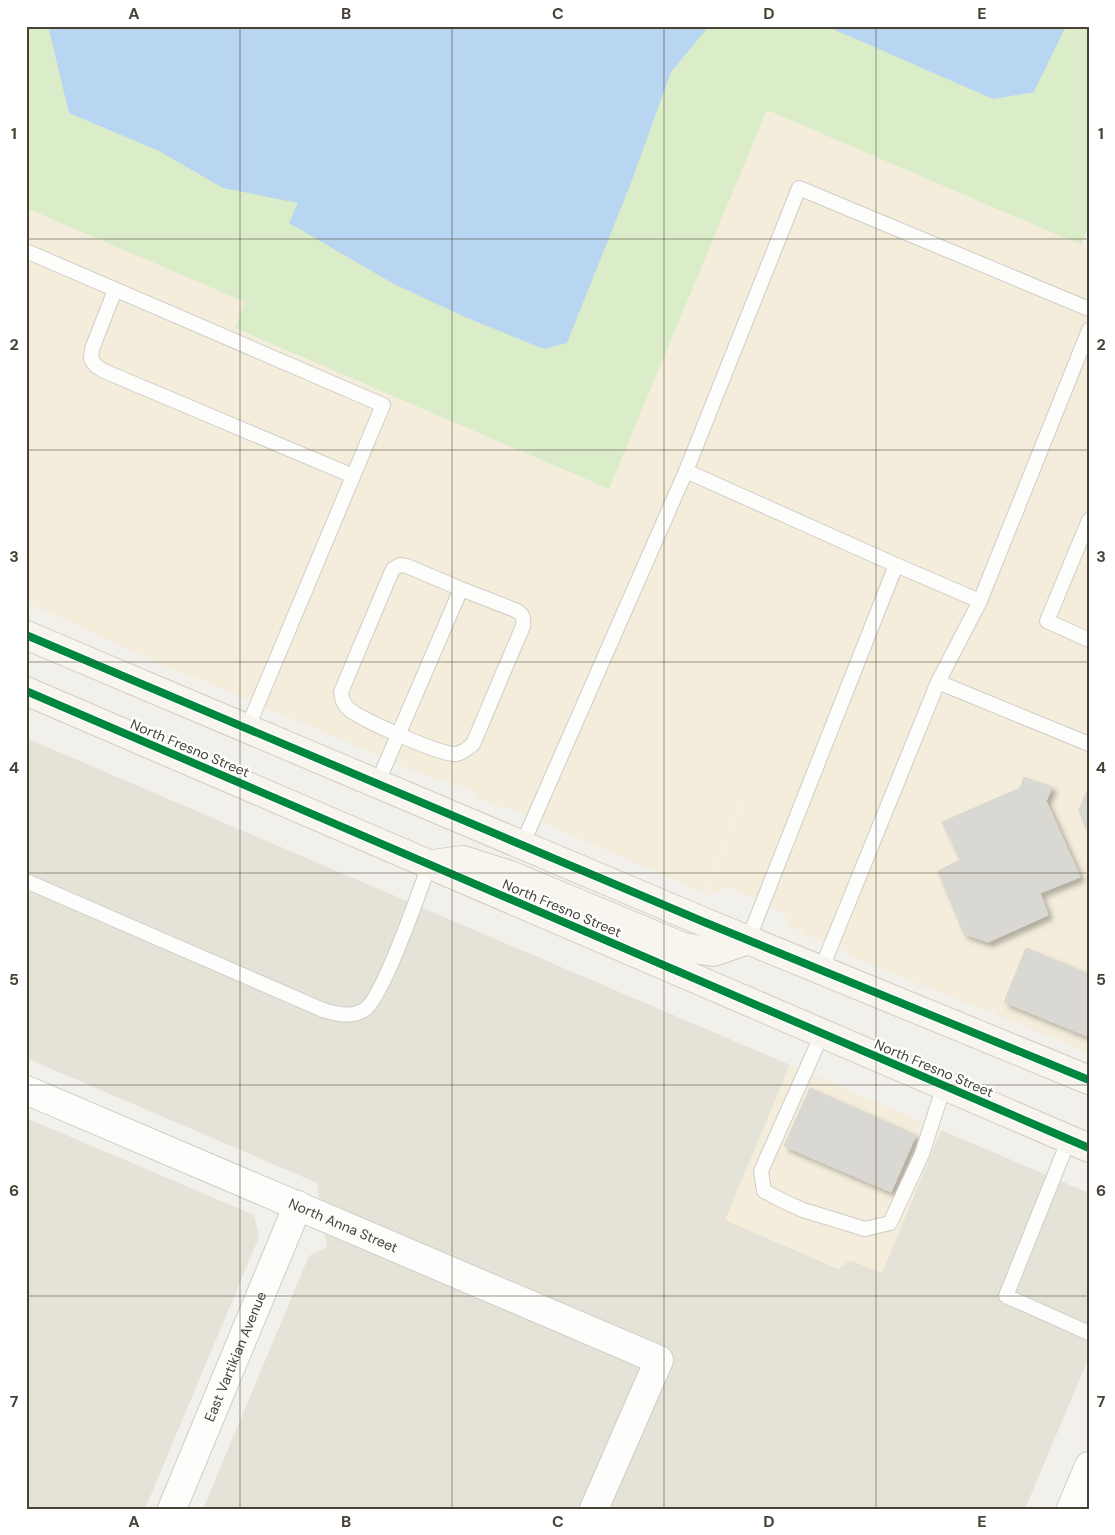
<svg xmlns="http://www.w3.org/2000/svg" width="1115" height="1535" font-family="'DM Sans',sans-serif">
<defs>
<filter id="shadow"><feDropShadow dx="4.5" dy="4.5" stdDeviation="2.5" flood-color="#0004"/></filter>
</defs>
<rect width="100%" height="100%" fill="#f1f0ea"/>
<g fill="#e5e2d7">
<path d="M 26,738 L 790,1065 L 726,1220 L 838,1268 L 850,1260 L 882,1273 L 941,1130 L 1089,1193 L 1089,1357 L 1025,1509 L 203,1509 L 309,1256 L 327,1247 L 317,1183 L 26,1058 Z"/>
<path d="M 26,1118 L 254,1215 L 259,1237 L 145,1509 L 26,1509 Z"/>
</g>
<g fill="#f4eddc">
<path d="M 767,110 L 1089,248 L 1089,1053 L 994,1014 L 996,1009 L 991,1006 L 989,1012 L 850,956 L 845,951 L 811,937 L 801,936 L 803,930 L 797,928 L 795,934 L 792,932 L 784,913 L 728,887 L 707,896 L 704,895 L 791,687 L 703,892 L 506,807 L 499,807 L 478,798 L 472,790 L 460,785 L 449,786 L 452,780 L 446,778 L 443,783 L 209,683 L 160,664 L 26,602 L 26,208 L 246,302 L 235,328 L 608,489 Z"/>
<path d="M 790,1065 L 941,1130 L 882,1273 L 850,1260 L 838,1269 L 725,1220 Z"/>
</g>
<path fill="#dbedc8" d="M 26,26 L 1089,26 L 1089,226 L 1081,245 L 767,110 L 609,489 L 235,328 L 245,302 L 26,208 Z"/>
<g fill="#b8d5f1">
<path d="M 48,26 L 709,26 L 671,72 L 631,183 L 567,343 L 544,349 L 465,317 L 394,284 L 289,223 L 298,203 L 223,188 L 159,151 L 69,113 Z"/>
<path d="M 826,26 L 1066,26 L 1034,92 L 993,99 Z"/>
</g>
<g fill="#dad8d2" stroke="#d9d7cf" filter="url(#shadow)">
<path d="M 1024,777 L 1052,787 L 1046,801 L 1080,877 L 1040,893 L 1048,915 L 988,942 L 964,934 L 938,871 L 960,860 L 942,822 L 1020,788 Z"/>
<path d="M 1089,786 L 1089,828 L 1085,826 L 1079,810 Z"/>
<path d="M 1026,948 L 1089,974 L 1089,1037 L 1004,1002 Z"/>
<path d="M 810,1088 L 916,1135 L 891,1192 L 784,1146 Z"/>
</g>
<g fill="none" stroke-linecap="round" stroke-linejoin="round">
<g stroke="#cfcdc7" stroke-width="16">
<g id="lane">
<path d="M 26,251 L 383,405 L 247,729"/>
<path d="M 115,290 L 92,349 L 91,359 L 96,366 L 104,371 L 353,476"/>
<path d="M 1089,520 L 1047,621 L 1089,640"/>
<path d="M 896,565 L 980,601"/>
<path d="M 938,682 L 980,601 L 1089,330"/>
<path d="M 377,784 L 461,589 L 407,566 L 400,565 L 393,569 L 389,578 L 341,692 C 342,699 343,704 349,709 C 360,719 442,756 456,754 C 463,753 468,748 473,744 L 523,626 C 524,617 523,614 515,610 L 461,589"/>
<path d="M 522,845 L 686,471"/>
<path d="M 26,881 L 323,1010 C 338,1014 350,1018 364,1010 C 382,1000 420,890 429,865"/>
<path d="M 748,940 L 896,565 L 686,471 L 799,188 L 1089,309"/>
<path d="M 821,970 L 938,682 L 1089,744"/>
<path d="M 822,1034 L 761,1171 L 764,1191 L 783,1201 L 803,1210 L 865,1229 L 890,1223 L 922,1154 L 944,1086"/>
<path d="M 1069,1139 L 1006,1296 L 1089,1333"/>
</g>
</g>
<g stroke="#cfcdc7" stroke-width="30">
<g id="street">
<path id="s1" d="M 26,1090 L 659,1360 L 594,1509"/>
<path id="s2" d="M 172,1509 L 298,1205"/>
<path d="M 1071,1509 L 1089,1466"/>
</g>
</g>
<g stroke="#d1cec0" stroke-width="30">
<g id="secondary">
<path d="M 26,635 L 704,922 L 1089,1080"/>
<path d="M 26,691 L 1089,1148"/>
<path d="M 440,863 L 463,860 L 510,875 L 683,947 L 713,952 L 748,940"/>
</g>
</g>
<use href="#lane" stroke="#fdfdfc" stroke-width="14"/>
<use href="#street" stroke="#fdfdfc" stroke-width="28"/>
<use href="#secondary" stroke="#f7f5ee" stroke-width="28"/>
<g stroke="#fff" stroke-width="11">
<g id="cycleway">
<path d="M 26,635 L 704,922 L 1089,1080"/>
<path d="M 26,691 L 1089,1148"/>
</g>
</g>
<use href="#cycleway" stroke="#00873e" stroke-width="8"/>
</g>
<path fill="none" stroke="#474235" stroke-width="1" stroke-opacity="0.55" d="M 240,26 L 240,1509M 452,26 L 452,1509M 664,26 L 664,1509M 876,26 L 876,1509M 26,239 L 1089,239M 26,450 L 1089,450M 26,662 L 1089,662M 26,873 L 1089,873M 26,1085 L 1089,1085M 26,1296 L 1089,1296"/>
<g text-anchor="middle" stroke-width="4.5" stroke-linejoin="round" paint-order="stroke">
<g font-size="14" fill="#474235" stroke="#fff">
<text transform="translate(190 748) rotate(23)" y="5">North Fresno Street</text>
<text transform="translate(562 908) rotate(23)" y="5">North Fresno Street</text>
<text transform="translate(934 1068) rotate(23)" y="5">North Fresno Street</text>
<text dy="5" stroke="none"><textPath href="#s1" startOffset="345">North Anna Street</textPath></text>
<text dy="5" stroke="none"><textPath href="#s2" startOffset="165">East Vartikian Avenue</textPath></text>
</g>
</g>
<rect width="1115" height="1535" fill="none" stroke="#ffffff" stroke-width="55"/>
<rect x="28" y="28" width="1060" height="1480" fill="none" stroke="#474235" stroke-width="2"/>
<g font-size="16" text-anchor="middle" font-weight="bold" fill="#474235">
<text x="134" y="19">A</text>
<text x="346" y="19">B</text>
<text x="558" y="19">C</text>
<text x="769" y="19">D</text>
<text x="982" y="19">E</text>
<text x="14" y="139">1</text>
<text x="1101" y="139">1</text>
<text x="14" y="350">2</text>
<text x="1101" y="350">2</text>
<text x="14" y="562">3</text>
<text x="1101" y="562">3</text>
<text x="14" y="773">4</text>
<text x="1101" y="773">4</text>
<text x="14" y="985">5</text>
<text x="1101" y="985">5</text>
<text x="14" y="1196">6</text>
<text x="1101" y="1196">6</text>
<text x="14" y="1407">7</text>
<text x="1101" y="1407">7</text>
<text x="134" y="1527">A</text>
<text x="346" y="1527">B</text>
<text x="558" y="1527">C</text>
<text x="769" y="1527">D</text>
<text x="982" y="1527">E</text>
</g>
</svg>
